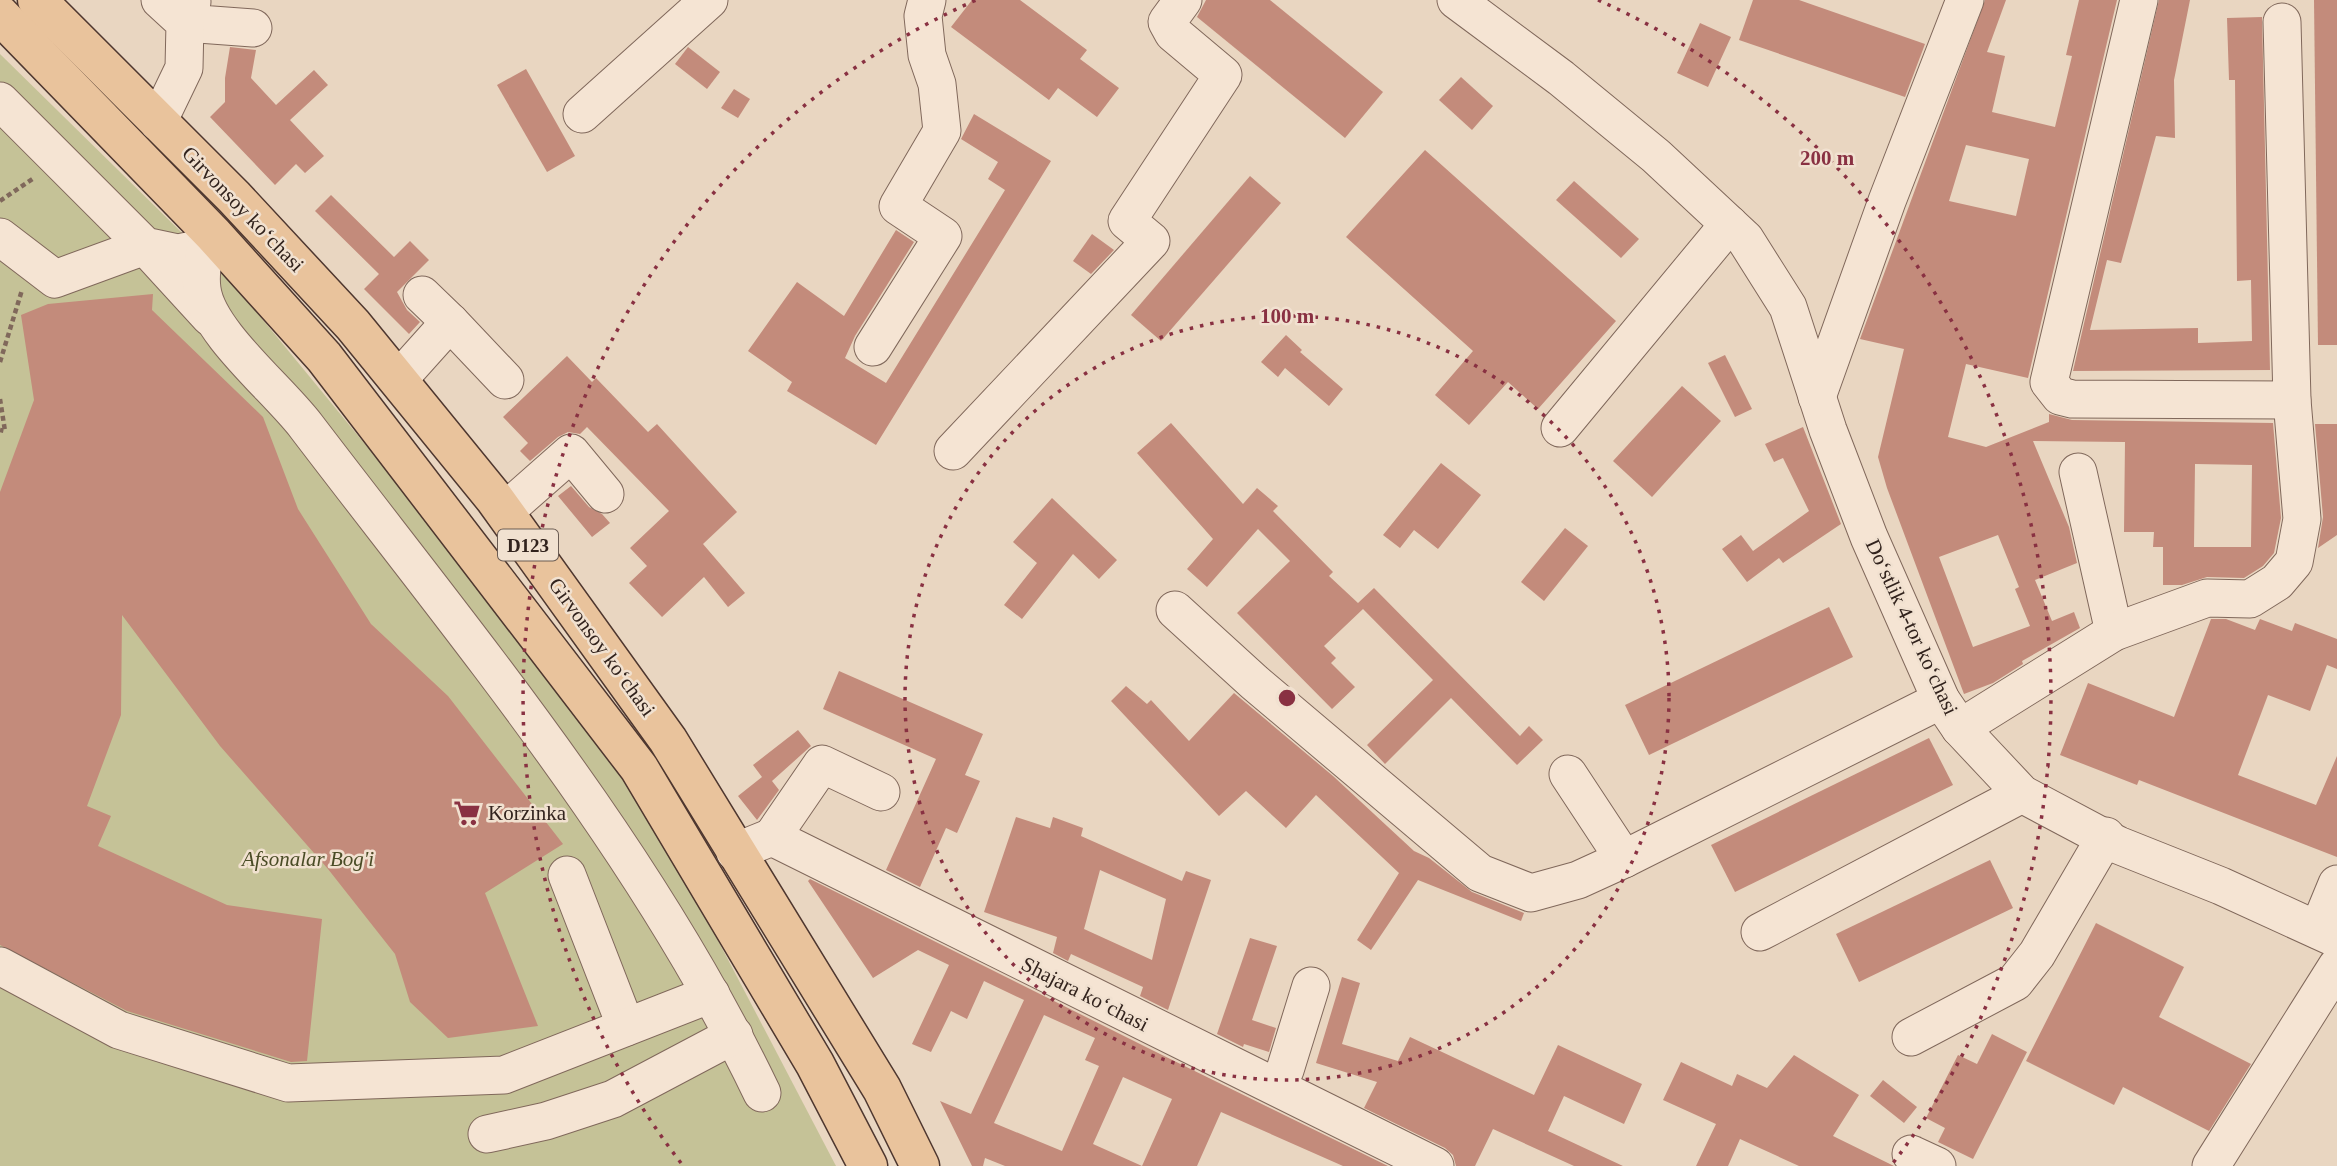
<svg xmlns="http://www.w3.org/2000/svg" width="2337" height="1166" font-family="'Times New Roman',serif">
<rect width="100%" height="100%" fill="#e9d6c1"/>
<path fill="#c5c297" d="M 0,54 L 231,281 L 622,757 L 836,1166 L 0,1166 Z"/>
<g fill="#c38b7b" fill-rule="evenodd">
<path d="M 972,0 L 1020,0 L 1087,50 L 1080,59 L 1119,88 L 1097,117 L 1058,88 L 1049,100 L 951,27 Z"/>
<path d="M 1206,0 L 1270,0 L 1383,92 L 1345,138 L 1197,17 Z"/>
<path d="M 1753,0 L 1799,0 L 1925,44 L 1905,97 L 1739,40 Z"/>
<path d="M 1985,0 L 2006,0 L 1987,52 L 2005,56 L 1992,112 L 2055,127 L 2072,56 L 2066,55 L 2079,0 L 2117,0 L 2028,378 L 1966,364 L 1948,437 L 1986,447 L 2049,422 L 2049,414 L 2072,420 L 2273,423 L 2281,518 L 2274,553 L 2263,566 L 2244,578 L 2207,577 L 2182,585 L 2163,585 L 2163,547 L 2153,547 L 2154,532 L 2124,532 L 2125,442 L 2033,441 L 2069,527 L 2077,563 L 2035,580 L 2052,621 L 2074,612 L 2080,628 L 2022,661 L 2023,664 L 1993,683 L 1964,694 L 1887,488 L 1878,457 L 1904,349 L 1860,339 ZM 1966,145 L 2029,159 L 2016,216 L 1949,201 ZM 2195,464 L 2252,465 L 2251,547 L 2194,547 ZM 1998,535 L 2019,587 L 2015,589 L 2030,626 L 1973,647 L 1939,557 Z"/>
<path d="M 2159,0 L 2190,0 L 2174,80 L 2175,138 L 2156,136 L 2121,263 L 2107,260 L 2090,330 L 2198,328 L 2198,343 L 2252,341 L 2251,280 L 2237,281 L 2235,80 L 2229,80 L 2227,18 L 2262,17 L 2270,370 L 2073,371 Z"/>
<path d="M 2314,0 L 2337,0 L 2337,345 L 2318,345 Z"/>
<path d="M 1700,23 L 1731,37 L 1708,87 L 1677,73 Z"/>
<path d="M 230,47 L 256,50 L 251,78 L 276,105 L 314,70 L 328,85 L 290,120 L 324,156 L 305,173 L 296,164 L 275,185 L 210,117 L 225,102 L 225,78 Z"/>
<path d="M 688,47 L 720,72 L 707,89 L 675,64 Z"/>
<path d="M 526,69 L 575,156 L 547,172 L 497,85 Z"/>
<path d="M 1461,77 L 1493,106 L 1472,130 L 1439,100 Z"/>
<path d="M 734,89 L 750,99 L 738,118 L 721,108 Z"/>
<path d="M 974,114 L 1051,161 L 876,445 L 787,391 L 792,382 L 748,351 L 797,282 L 844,316 L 896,230 L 914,242 L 855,336 L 845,358 L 886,383 L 1005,190 L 988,179 L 998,162 L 961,139 Z"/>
<path d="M 1425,150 L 1616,321 L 1538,409 L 1508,382 L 1469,425 L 1435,395 L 1473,351 L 1346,237 Z"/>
<path d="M 1250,176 L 1281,203 L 1161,341 L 1131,315 Z"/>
<path d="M 1574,181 L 1639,239 L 1621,258 L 1556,200 Z"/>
<path d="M 331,195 L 394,257 L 410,241 L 429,260 L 397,292 L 407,310 L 420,322 L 409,334 L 364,289 L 379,274 L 315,211 Z"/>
<path d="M 1092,234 L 1114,250 L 1091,274 L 1073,261 Z"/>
<path d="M 153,294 L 152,310 L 263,417 L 298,509 L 371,624 L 448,696 L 563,844 L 485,893 L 538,1026 L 448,1038 L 410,1002 L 395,954 L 328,869 L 220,746 L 122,615 L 121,715 L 87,806 L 111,816 L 98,846 L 227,905 L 322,919 L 307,1061 L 291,1062 L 127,1011 L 0,945 L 0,492 L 34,400 L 21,315 L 48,304 Z"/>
<path d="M 1286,335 L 1302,350 L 1300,352 L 1343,389 L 1329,406 L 1285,368 L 1278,377 L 1261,362 Z"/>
<path d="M 1725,355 L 1752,409 L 1735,417 L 1708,363 Z"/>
<path d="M 567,356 L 592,382 L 596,378 L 648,432 L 657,424 L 737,512 L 703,544 L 745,593 L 728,607 L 704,577 L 662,617 L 629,583 L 647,566 L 630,548 L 669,511 L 587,427 L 580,434 L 568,432 L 558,437 L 530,461 L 520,451 L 528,443 L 503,417 Z"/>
<path d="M 1682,386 L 1721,421 L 1652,497 L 1613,461 Z"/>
<path d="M 1171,423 L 1243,504 L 1257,488 L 1278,506 L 1273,511 L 1333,572 L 1329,576 L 1358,603 L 1374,588 L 1520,736 L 1529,726 L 1543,740 L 1517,765 L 1451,698 L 1385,764 L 1367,745 L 1433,680 L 1363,609 L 1324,646 L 1336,658 L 1331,663 L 1355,687 L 1332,709 L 1237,613 L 1290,561 L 1258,529 L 1207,587 L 1187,569 L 1213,539 L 1137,453 Z"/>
<path d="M 2315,424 L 2337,424 L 2337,535 L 2318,548 L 2323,517 Z"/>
<path d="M 1803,427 L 1841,524 L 1783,563 L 1779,558 L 1747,582 L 1722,549 L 1741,535 L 1753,551 L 1809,511 L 1783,458 L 1774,462 L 1765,444 Z"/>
<path d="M 1441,463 L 1481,495 L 1438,549 L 1414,530 L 1400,548 L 1383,535 Z"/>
<path d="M 571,486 L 589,507 L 602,514 L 610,523 L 592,537 L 558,496 Z"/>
<path d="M 1052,498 L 1117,560 L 1099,579 L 1073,554 L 1022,619 L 1004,605 L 1037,563 L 1013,542 Z"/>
<path d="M 1565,528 L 1588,546 L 1544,601 L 1521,582 Z"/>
<path d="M 1829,607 L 1853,657 L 1649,755 L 1625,705 Z"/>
<path d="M 2211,619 L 2226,619 L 2255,630 L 2260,619 L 2292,631 L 2295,623 L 2337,639 L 2337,669 L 2327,665 L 2310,711 L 2268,695 L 2238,775 L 2316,805 L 2337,756 L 2337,857 L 2139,780 L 2137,785 L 2060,755 L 2088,683 L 2174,717 Z"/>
<path d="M 839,671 L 983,734 L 965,775 L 980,781 L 957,833 L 946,828 L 920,887 L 886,870 L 936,759 L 823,709 Z"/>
<path d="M 1126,686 L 1147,704 L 1151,700 L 1189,741 L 1234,693 L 1333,776 L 1414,851 L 1429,858 L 1472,892 L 1524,913 L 1521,921 L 1418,880 L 1371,950 L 1357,940 L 1399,873 L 1316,795 L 1286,828 L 1246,791 L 1219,816 L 1111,701 Z"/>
<path d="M 798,730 L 811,746 L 772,781 L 779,790 L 757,820 L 738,796 L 762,777 L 753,765 Z"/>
<path d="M 1929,738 L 1953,785 L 1735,892 L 1711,845 Z"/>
<path d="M 1016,817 L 1050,828 L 1053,817 L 1083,828 L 1081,836 L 1182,881 L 1186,871 L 1211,880 L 1168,1010 L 1140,996 L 1143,987 L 1071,954 L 1068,961 L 1053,953 L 1057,937 L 984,912 ZM 1100,870 L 1166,899 L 1152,960 L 1084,929 Z"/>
<path d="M 1990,860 L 2013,908 L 1859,982 L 1836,934 Z"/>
<path d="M 810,879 L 1154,1051 L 1388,1166 L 1343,1166 L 1221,1112 L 1197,1166 L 1005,1166 L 985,1158 L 983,1166 L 972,1166 L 940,1101 L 971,1114 L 1024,1000 L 984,981 L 967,1019 L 951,1011 L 931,1052 L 912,1044 L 949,965 L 918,950 L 873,978 L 808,881 ZM 1044,1015 L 1095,1038 L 1085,1060 L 1099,1066 L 1062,1151 L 994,1123 ZM 1123,1077 L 1172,1099 L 1142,1166 L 1093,1144 Z"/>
<path d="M 2096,923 L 2184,967 L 2159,1017 L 2251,1064 L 2209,1131 L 2123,1087 L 2114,1105 L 2026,1061 Z"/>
<path d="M 1250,938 L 1277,946 L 1252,1020 L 1276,1028 L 1269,1052 L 1244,1044 L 1243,1047 L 1217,1034 Z"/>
<path d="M 1342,977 L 1360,983 L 1342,1044 L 1398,1061 L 1410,1037 L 1534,1095 L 1558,1045 L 1642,1084 L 1624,1124 L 1564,1096 L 1548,1131 L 1623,1166 L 1574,1166 L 1493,1129 L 1475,1166 L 1456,1166 L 1453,1155 L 1445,1148 L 1364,1108 L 1377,1082 L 1316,1063 Z"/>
<path d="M 1992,1034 L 2027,1052 L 1973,1159 L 1938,1142 L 1945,1128 L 1926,1118 L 1958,1055 L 1977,1064 Z"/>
<path d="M 1794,1055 L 1859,1095 L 1833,1136 L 1894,1166 L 1799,1166 L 1740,1139 L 1728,1166 L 1696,1166 L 1716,1124 L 1663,1100 L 1681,1062 L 1732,1086 L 1737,1074 L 1767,1088 Z"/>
<path d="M 1883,1080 L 1917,1107 L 1904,1123 L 1870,1096 Z"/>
</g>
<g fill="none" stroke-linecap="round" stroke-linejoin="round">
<g stroke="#80685b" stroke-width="39">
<g id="minor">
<path d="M 1456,0 L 1561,78 L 1656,156 L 1745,239 L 1788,307 L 1828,430 L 1869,537 L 1941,700 L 1960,728 L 2022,794 L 2118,845 L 2221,886 L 2337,939"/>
<path d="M 2139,0 L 2049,382 L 2060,396 L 2072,399 L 2292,400"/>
<path d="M 192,2 L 185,23 L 253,28"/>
<path d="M 0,101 L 145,246 L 178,253 L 206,247 L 213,234"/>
<path d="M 582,114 L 709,0"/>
<path d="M 158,122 L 184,68 L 185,23 L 160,0"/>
<path d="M 0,237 L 55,279 L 145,246 L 210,317"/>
<path d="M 206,247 C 203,261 200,274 202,289 C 207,332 278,389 306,426 C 469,640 645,849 762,1093"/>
<path d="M 422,295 L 450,322"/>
<path d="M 873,347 L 943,236 L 898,206 L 942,131 L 937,84 L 927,55 L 923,16 L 927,0"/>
<path d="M 398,380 L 450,322 L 505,380"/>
<path d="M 1817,397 L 1887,201 L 1965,0"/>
<path d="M 1560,428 L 1729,224"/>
<path d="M 953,451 L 1151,241 L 1127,221 L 1223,75 L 1173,33 L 1167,22 L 1183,0"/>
<path d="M 2078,472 L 2114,632"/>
<path d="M 504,512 L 571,453 L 605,494"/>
<path d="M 1175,610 L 1254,682 L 1480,873 L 1531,893 L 1578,880 L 1624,859 L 1941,700"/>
<path d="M 1960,728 L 2114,632 L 2207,598 L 2250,599 L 2277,582 L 2294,562 L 2302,519 L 2292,400 L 2282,22"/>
<path d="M 1568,774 L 1624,859"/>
<path d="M 772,837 L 822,764 L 881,792"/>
<path d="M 735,852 L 772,837 L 1435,1166"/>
<path d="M 567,875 L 626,1027"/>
<path d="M 2318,930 L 2337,884"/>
<path d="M 1760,932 L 2022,794"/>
<path d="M 0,966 L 119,1030 L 288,1083 L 504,1075 L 711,994"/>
<path d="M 1911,1037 L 2015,982 L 2037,954 L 2106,836"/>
<path d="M 1285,1070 L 1311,986"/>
<path d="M 487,1134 L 546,1121 L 613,1099 L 734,1035"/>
<path d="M 1911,1154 L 1937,1166"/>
<path d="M 2211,1166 L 2337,966"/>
</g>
</g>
<g stroke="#4e372f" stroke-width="41">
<g id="major">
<path d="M 37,0 L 234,197 L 353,325 L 494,498 L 668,740 L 882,1089 L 920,1166"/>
<path d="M 0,15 L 213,234 L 324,357 L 639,768 L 815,1064 L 868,1166"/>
</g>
</g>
<g stroke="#80685b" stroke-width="4.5" stroke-dasharray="5 3.5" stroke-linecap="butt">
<path d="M 0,201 L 34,178"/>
<path d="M 0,362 L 22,290"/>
<path d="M 0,399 L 5,431 L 0,430"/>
</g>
<use href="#minor" stroke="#f5e4d3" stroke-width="37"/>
<use href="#major" stroke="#e9c39c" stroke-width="38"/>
</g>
<g fill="none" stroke="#893142" stroke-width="3.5" stroke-dasharray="3.5 7">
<circle cx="1287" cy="698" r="382"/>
<path d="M681 1163A764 764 0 0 1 976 0M1598 0A764 764 0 0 1 1893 1163"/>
</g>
<defs>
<g id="supermarket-bare" transform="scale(2.1)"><path d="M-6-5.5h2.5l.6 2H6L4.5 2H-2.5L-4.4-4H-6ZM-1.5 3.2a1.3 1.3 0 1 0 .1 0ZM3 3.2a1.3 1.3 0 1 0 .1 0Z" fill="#893142" stroke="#f1e1d0" stroke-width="2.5" paint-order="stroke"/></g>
</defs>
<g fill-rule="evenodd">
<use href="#supermarket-bare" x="467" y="813"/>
</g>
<g text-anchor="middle" stroke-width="5" stroke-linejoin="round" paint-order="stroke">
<rect fill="#f1e1d0" stroke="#6b5c53" stroke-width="2" x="498" y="529.5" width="60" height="31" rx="5"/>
<g font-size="19" font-weight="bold" fill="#32231d">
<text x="528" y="552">D123</text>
</g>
<g font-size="21" fill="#32231d" stroke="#f1e1d0">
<text transform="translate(243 209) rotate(46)" y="7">Girvonsoy koʻchasi</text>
<text transform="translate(1912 627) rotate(65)" y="7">Doʻstlik 4-tor koʻchasi</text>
<text transform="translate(602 647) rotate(54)" y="7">Girvonsoy koʻchasi</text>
<text transform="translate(1085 994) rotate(27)" y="7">Shajara koʻchasi</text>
</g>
<g font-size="21" fill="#32231d" stroke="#f1e1d0" text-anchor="start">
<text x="488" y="820">Korzinka</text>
</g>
<g font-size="21" font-style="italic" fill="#4a4c26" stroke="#f1e1d0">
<text x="308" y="866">Afsonalar Bog'i</text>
</g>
</g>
<circle cx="1287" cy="698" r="10" fill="#893142" stroke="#f1e1d0" stroke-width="3.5"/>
<g font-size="21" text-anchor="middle" font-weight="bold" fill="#893142" stroke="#f1e1d0" stroke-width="5" stroke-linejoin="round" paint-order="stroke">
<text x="1827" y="165">200 m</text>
<text x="1287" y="323">100 m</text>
</g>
</svg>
